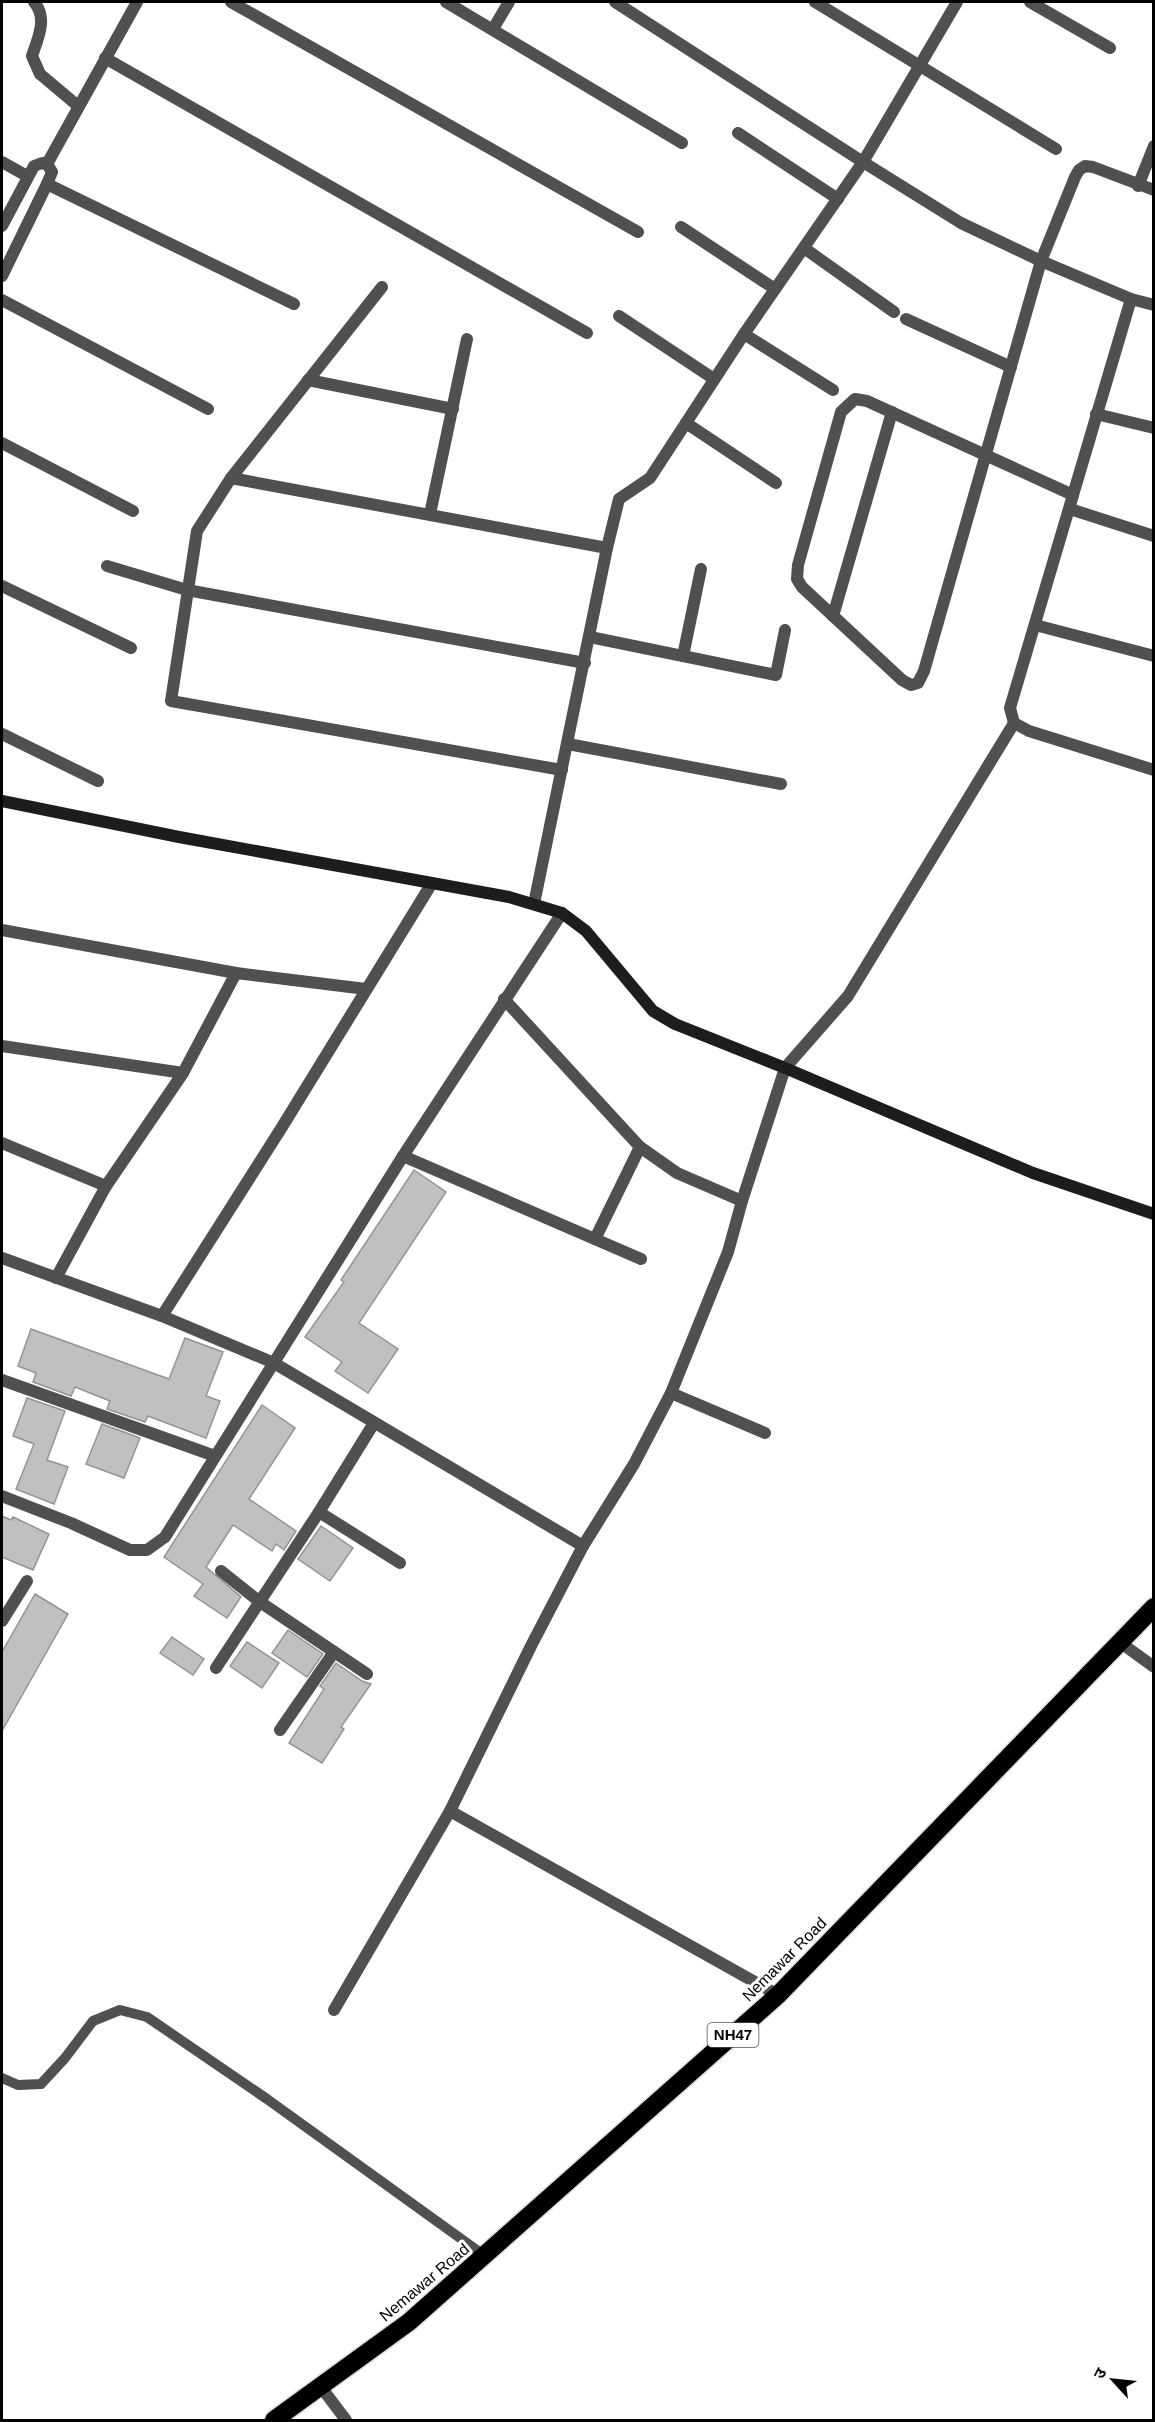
<svg xmlns="http://www.w3.org/2000/svg" width="1155" height="2422" font-family="Helvetica,'Noto Sans Devanagari',sans-serif">
<rect width="100%" height="100%" fill="#fff"/>
<g fill="#c0c0c0" stroke="#949494" stroke-width="1.5">
<path d="M 414,1170 L 446,1192 L 359,1323 L 398,1349 L 368,1393 L 335,1371 L 342,1362 L 305,1337 L 344,1282 L 341,1280 Z"/>
<path d="M 31,1329 L 169,1379 L 185,1338 L 223,1352 L 206,1396 L 220,1401 L 206,1438 L 148,1416 L 145,1422 L 107,1409 L 110,1401 L 75,1387 L 71,1396 L 33,1382 L 36,1373 L 18,1366 Z"/>
<path d="M 27,1398 L 65,1411 L 47,1460 L 68,1467 L 54,1504 L 16,1489 L 34,1444 L 13,1436 Z"/>
<path d="M 262,1405 L 295,1428 L 249,1499 L 296,1531 L 284,1550 L 276,1544 L 272,1551 L 233,1525 L 206,1567 L 241,1597 L 227,1618 L 194,1596 L 203,1584 L 164,1557 Z"/>
<path d="M 102,1424 L 140,1438 L 124,1478 L 86,1464 Z"/>
<path d="M 2,1516 L 11,1520 L 13,1517 L 49,1534 L 33,1570 L 2,1557 Z"/>
<path d="M 321,1526 L 353,1548 L 330,1581 L 298,1559 Z"/>
<path d="M 35,1594 L 68,1614 L 2,1731 L 2,1652 Z"/>
<path d="M 288,1630 L 323,1654 L 307,1677 L 272,1653 Z"/>
<path d="M 172,1637 L 204,1659 L 193,1675 L 160,1653 Z"/>
<path d="M 247,1642 L 279,1663 L 262,1688 L 230,1666 Z"/>
<path d="M 336,1663 L 362,1681 L 371,1684 L 341,1727 L 344,1729 L 322,1763 L 289,1743 L 324,1689 L 320,1686 Z"/>
</g>
<g fill="none" stroke-linecap="round" stroke-linejoin="round">
<g stroke="#dbdbdb" stroke-width="21">
<path id="highway" d="M 274,2420 L 409,2322 L 778,1995 L 1154,1607"/>
</g>
<path stroke="#505050" stroke-width="10" d="M 2,2078 L 18,2085 L 41,2084 L 65,2058 L 93,2021 L 120,2010 L 147,2017 L 267,2099 L 485,2256"/>
<g stroke="#505050" stroke-width="12">
<path d="M 34,2 C 48,18 38,38 32,56 L 40,74 L 78,106"/>
<path d="M 231,2 L 638,232"/>
<path d="M 446,2 L 682,143"/>
<path d="M 615,2 L 863,162 L 961,223 L 1041,261 L 1131,299 L 1154,305"/>
<path d="M 815,2 L 1056,149"/>
<path d="M 1030,2 L 1110,48"/>
<path d="M 493,29 L 509,2"/>
<path d="M 105,58 L 587,333"/>
<path d="M 738,133 L 838,199"/>
<path d="M 2,162 L 27,176"/>
<path d="M 47,164 L 137,2"/>
<path d="M 47,184 L 294,304"/>
<path d="M 1138,186 L 1154,146"/>
<path d="M 2,226 L 34,166 L 42,163 L 47,164 L 52,172 L 47,184 L 2,276"/>
<path d="M 681,227 L 775,289"/>
<path d="M 804,248 L 894,312"/>
<path d="M 382,287 L 231,478 L 197,531 L 171,701 L 562,770"/>
<path d="M 1131,299 L 1010,708 L 1014,723 L 1029,731 L 1154,770"/>
<path d="M 2,300 L 208,409"/>
<path d="M 619,316 L 714,379"/>
<path d="M 906,319 L 1011,367"/>
<path d="M 744,334 L 833,390"/>
<path d="M 308,380 L 453,409"/>
<path d="M 1096,414 L 1154,428"/>
<path d="M 686,423 L 776,483"/>
<path d="M 2,443 L 133,511"/>
<path d="M 231,478 L 607,548"/>
<path d="M 1073,495 L 867,401 L 855,399 L 841,412 L 798,565 L 797,579 L 802,587 L 902,680 L 911,685 L 918,683 L 924,671 L 1041,261 L 1075,177 L 1079,170 L 1085,166 L 1093,167 L 1154,190"/>
<path d="M 1070,509 L 1154,536"/>
<path d="M 430,514 L 467,339"/>
<path d="M 107,566 L 187,590 L 585,663"/>
<path d="M 2,586 L 131,648"/>
<path d="M 833,616 L 892,412"/>
<path d="M 1035,625 L 1154,656"/>
<path d="M 590,637 L 776,675 L 785,630"/>
<path d="M 683,656 L 701,569"/>
<path d="M 2,734 L 98,781"/>
<path d="M 568,744 L 781,784"/>
<path d="M 534,904 L 607,548 L 619,499 L 650,478 L 744,334 L 863,162 L 957,2"/>
<path d="M 2,930 L 236,973 L 366,989"/>
<path d="M 504,999 L 640,1147 L 677,1173 L 742,1201"/>
<path d="M 2,1046 L 183,1073"/>
<path d="M 2,1143 L 106,1186"/>
<path d="M 403,1156 L 641,1259"/>
<path d="M 595,1239 L 640,1147"/>
<path d="M 2,1258 L 162,1316 L 274,1363 L 583,1546"/>
<path d="M 56,1278 L 106,1186 L 183,1073 L 236,973"/>
<path d="M 162,1316 L 282,1127 L 432,883"/>
<path d="M 2,1380 L 215,1456"/>
<path d="M 671,1393 L 765,1433"/>
<path d="M 2,1496 L 71,1523 L 130,1550 L 147,1550 L 165,1537 L 403,1156 L 562,913"/>
<path d="M 319,1512 L 400,1563"/>
<path d="M 221,1571 L 260,1602 L 367,1674"/>
<path d="M 2,1621 L 27,1581"/>
<path d="M 1121,1643 L 1154,1667"/>
<path d="M 216,1668 L 319,1512 L 374,1423"/>
<path d="M 280,1730 L 334,1652"/>
<path d="M 778,1995 L 450,1811 L 531,1646 L 583,1546 L 634,1464 L 671,1393 L 728,1252 L 742,1201 L 785,1068 L 848,996 L 1014,723"/>
<path d="M 334,2010 L 450,1811"/>
<path d="M 321,2387 L 346,2420"/>
</g>
<path stroke="#1d1d1d" stroke-width="12" d="M 2,801 L 179,837 L 509,897 L 562,913 L 586,931 L 653,1011 L 675,1024 L 785,1068 L 1033,1173 L 1154,1214"/>
<use href="#highway" stroke="#000" stroke-width="18"/>
</g>
<g text-anchor="middle" stroke-width="6" stroke-linejoin="round" paint-order="stroke">
<rect fill="#fff" stroke="#4c4c4c" stroke-width="1.5" x="707.5" y="2023" width="51" height="24" rx="4.5"/>
<g font-size="15" font-weight="bold" fill="#000">
<text x="733" y="2040">NH47</text>
</g>
<g font-size="16" fill="#000" stroke="#fff">
<text transform="translate(784 1959) rotate(-45)" y="6">Nemawar Road</text>
<text transform="translate(424 2282) rotate(-40)" y="6">Nemawar Road</text>
</g>
</g>
<rect width="1155" height="2422" fill="none" stroke="#000000" stroke-width="6"/>
<g transform="translate(1113 2380) rotate(297)" stroke="#ffffff" stroke-width="4.5" paint-order="stroke">
<path d="M0-4.5L10 22L0 15L-10 22Z" fill="#000000"/>
<text y="-9" font-size="16" font-weight="bold" text-anchor="middle" fill="#000000">उ</text>
</g>
</svg>
